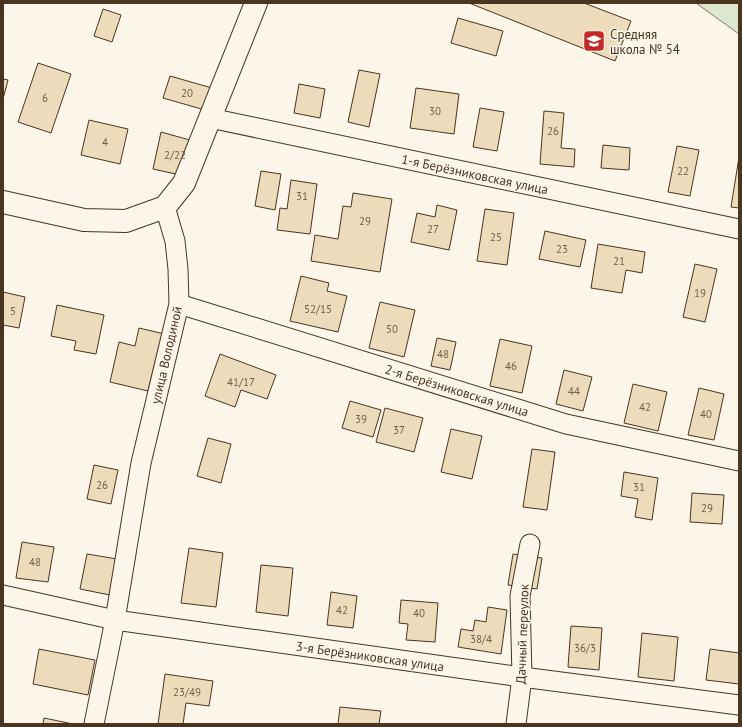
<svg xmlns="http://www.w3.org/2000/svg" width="742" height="727" font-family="'PT Sans',sans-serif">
<rect width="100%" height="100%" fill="#fbf6e9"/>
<path fill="#dce7d0" stroke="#887966" d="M 696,3 L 739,3 L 739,34 Z"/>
<g fill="#ecdcbc" stroke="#4a3520">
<path d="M 469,3 L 584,3 L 631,21 L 615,61 Z"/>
<path d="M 103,9 L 121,15 L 112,42 L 94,36 Z"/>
<path d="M 458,18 L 503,31 L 496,56 L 451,43 Z"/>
<path d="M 38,63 L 71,74 L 51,133 L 18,122 Z"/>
<path d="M 359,70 L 380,74 L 369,127 L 348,122 Z"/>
<path d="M 170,76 L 212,88 L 205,110 L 163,98 Z"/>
<path d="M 3,79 L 8,80 L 3,99 Z"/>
<path d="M 299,84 L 325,89 L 320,118 L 294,113 Z"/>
<path d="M 416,88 L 459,94 L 454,134 L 410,128 Z"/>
<path d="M 480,108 L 504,112 L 497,151 L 473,147 Z"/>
<path d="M 544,111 L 564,113 L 561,148 L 575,149 L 574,167 L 540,164 Z"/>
<path d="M 89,120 L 128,129 L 120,164 L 81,155 Z"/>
<path d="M 161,132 L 197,142 L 189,177 L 153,169 Z"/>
<path d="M 603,145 L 630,148 L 629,170 L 601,168 Z"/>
<path d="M 677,146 L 699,150 L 690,196 L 668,192 Z"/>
<path d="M 739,157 L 739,208 L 731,207 Z"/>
<path d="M 261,171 L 281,174 L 275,210 L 255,206 Z"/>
<path d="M 291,180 L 317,184 L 310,234 L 277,230 L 280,208 L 287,209 Z"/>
<path d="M 353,193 L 392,199 L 380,272 L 311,261 L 315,235 L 338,239 L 343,206 L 351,207 Z"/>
<path d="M 437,205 L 457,210 L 449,250 L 411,242 L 417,213 L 435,217 Z"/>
<path d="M 485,209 L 514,213 L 507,265 L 477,261 Z"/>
<path d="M 545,231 L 586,240 L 580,267 L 539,259 Z"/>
<path d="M 598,244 L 645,252 L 642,273 L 626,270 L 622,293 L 591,288 Z"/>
<path d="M 695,264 L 717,269 L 705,322 L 683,317 Z"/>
<path d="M 301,276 L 329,283 L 327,291 L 347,296 L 338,332 L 290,321 Z"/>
<path d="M 3,292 L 25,297 L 19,328 L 3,325 Z"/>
<path d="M 380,302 L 415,310 L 404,357 L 369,348 Z"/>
<path d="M 57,305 L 104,315 L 96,354 L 74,350 L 76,341 L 51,336 Z"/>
<path d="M 139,328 L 169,335 L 163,360 L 156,358 L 148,391 L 110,382 L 119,342 L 135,346 Z"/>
<path d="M 437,338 L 456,342 L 450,370 L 431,366 Z"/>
<path d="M 500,339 L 532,346 L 522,393 L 490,386 Z"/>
<path d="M 220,354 L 276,375 L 267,399 L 241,390 L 235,407 L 205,396 Z"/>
<path d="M 564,370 L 592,377 L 583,411 L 556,404 Z"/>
<path d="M 633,384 L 667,392 L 658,431 L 624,423 Z"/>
<path d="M 699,388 L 724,394 L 714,440 L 688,435 Z"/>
<path d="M 350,401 L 381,410 L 373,437 L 342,428 Z"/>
<path d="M 385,408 L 423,418 L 414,452 L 376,442 Z"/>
<path d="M 451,429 L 482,436 L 472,479 L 441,472 Z"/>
<path d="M 208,438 L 231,444 L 221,483 L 197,476 Z"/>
<path d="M 532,449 L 555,452 L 547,510 L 523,507 Z"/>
<path d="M 94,465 L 118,470 L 111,504 L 87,499 Z"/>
<path d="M 624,472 L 658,478 L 652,520 L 635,517 L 638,499 L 621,496 Z"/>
<path d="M 692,493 L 724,495 L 722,524 L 690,522 Z"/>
<path d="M 22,542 L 54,547 L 48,582 L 16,578 Z"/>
<path d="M 189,548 L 223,553 L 216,607 L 181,603 Z"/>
<path d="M 87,554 L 117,559 L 110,595 L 80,589 Z"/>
<path d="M 513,554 L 542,558 L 537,589 L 508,585 Z"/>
<path d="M 261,565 L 293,568 L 288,616 L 256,612 Z"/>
<path d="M 331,592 L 357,596 L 353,628 L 327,625 Z"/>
<path d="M 401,600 L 438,603 L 435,642 L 406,640 L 408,624 L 399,623 Z"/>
<path d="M 488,607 L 507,610 L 501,654 L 458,647 L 461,629 L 473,631 L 475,620 L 486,622 Z"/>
<path d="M 571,626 L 602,628 L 599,670 L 568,667 Z"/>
<path d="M 642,633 L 678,637 L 674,681 L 638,677 Z"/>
<path d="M 39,649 L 95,660 L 88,695 L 33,684 Z"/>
<path d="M 710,649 L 739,653 L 739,684 L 706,680 Z"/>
<path d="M 165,674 L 213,681 L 209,706 L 186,703 L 183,724 L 158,724 Z"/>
<path d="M 340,707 L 381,711 L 379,724 L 338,724 Z"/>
<path d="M 44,718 L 73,724 L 43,724 Z"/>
</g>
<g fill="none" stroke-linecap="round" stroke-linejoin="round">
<g stroke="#4a3520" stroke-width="21">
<g id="street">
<path d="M 210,118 L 739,229"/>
<path d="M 179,304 L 566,424 L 739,461"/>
<path d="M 3,595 L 115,620 L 522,677 L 739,705"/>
<path d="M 94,724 L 115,620 L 141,463 L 179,304 L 178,269 L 175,241 L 165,207"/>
<path d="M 516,724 L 522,677 L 520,596 L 530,544"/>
</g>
</g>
<g stroke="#4a3520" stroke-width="24">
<path id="secondary" d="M 3,202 L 84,220 L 126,221 L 165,207 L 184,183 L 256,3"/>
</g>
<use href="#street" stroke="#fbf6e9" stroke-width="19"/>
<use href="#secondary" stroke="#fbf6e9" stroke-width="22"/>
</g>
<defs>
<g id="school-square" transform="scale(1.15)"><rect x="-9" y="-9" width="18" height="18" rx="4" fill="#c62828" stroke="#fbf6e9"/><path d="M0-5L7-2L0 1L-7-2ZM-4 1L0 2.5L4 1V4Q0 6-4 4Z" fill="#fff"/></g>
</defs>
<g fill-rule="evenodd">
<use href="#school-square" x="594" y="41"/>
</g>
<g text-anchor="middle" stroke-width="3" stroke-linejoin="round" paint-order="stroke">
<g font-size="11" fill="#725f47">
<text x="187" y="97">20</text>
<text x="45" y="102">6</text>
<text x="435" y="115">30</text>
<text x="553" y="135">26</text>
<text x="105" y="146">4</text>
<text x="175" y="159">2/22</text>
<text x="683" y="175">22</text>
<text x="302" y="200">31</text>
<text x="365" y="225">29</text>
<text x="433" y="233">27</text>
<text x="496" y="241">25</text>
<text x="562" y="253">23</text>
<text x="619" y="265">21</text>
<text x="700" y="297">19</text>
<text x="318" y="313">52/15</text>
<text x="13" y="315">5</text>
<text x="392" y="333">50</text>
<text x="443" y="358">48</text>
<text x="511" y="370">46</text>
<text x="241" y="386">41/17</text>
<text x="574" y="395">44</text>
<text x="645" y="411">42</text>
<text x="706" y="418">40</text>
<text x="361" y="423">39</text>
<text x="399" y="434">37</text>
<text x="102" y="489">26</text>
<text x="639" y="491">31</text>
<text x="707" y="512">29</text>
<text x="35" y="566">48</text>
<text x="342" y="614">42</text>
<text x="419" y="617">40</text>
<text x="481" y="643">38/4</text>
<text x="585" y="652">36/3</text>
<text x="187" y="696">23/49</text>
</g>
<g font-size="13" fill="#4a3520" stroke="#fbf6e9" text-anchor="start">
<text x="610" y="39">Средняя<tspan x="610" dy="15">школа № 54</tspan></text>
</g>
<g font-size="13" fill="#4a3520" stroke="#fbf6e9">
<text transform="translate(475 174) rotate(12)" y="5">1-я Берёзниковская улица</text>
<text transform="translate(166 355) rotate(-77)" y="5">улица Володиной</text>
<text transform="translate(457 390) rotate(17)" y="5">2-я Берёзниковская улица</text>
<text transform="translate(522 634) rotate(-88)" y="5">Дачный переулок</text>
<text transform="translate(370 656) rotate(8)" y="5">3-я Берёзниковская улица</text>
</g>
</g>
<rect width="742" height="727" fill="none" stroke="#4a3520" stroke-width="8"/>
</svg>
